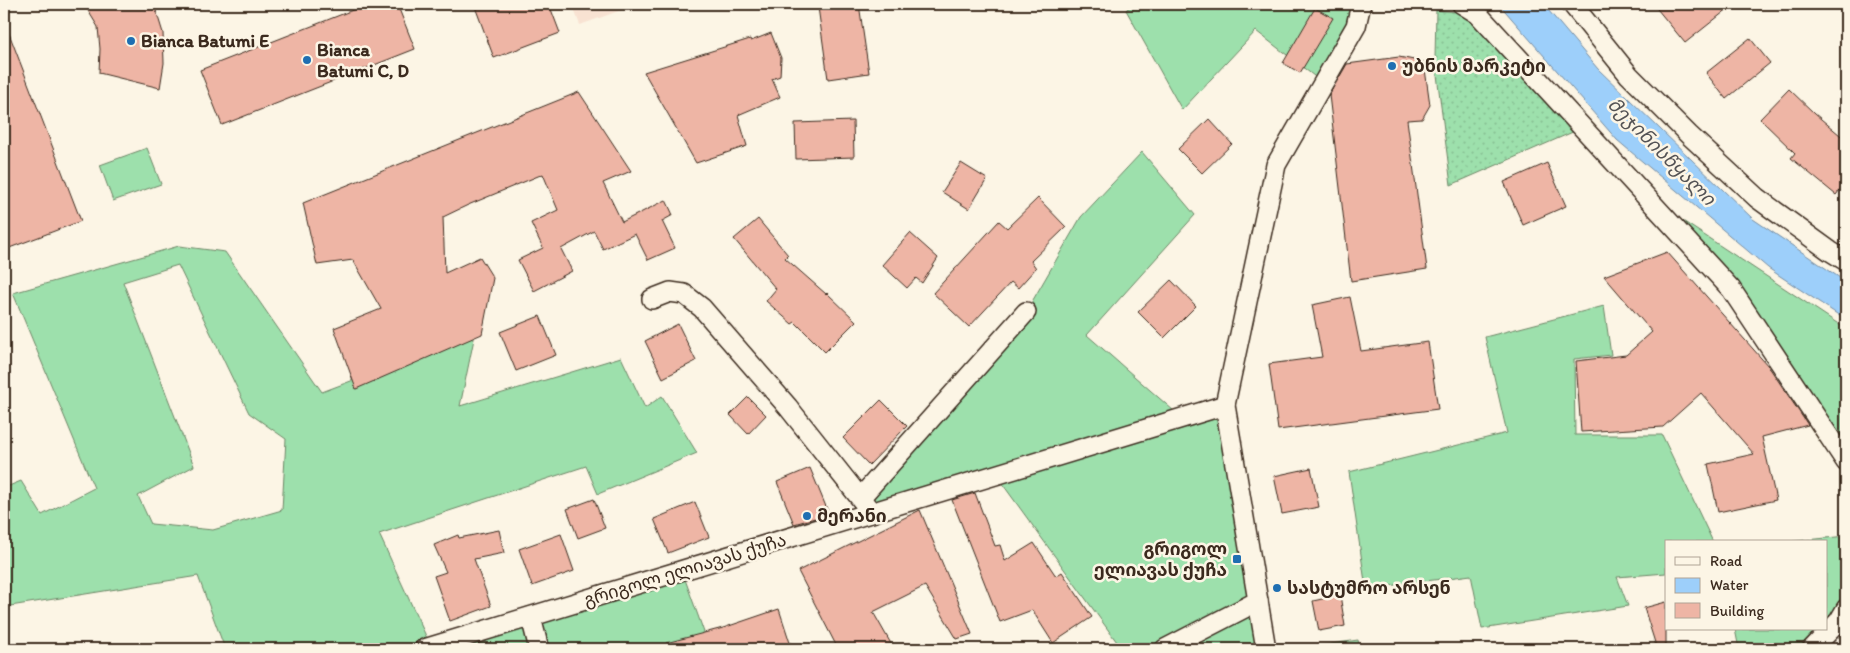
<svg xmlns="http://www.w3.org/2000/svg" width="1850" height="653" font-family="Itim,'Noto Sans Georgian',sans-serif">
<defs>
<pattern id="garden-dots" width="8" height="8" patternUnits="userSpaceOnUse" patternTransform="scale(1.25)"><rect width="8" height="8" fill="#9de0ac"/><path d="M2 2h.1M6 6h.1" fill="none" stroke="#88c094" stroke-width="1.8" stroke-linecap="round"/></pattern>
</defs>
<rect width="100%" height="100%" fill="#fcf5e5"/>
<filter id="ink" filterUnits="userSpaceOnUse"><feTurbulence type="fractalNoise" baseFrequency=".02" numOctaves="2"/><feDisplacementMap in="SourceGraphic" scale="10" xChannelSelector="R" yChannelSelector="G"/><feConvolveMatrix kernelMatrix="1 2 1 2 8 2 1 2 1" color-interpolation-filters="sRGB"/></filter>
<g filter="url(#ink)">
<path fill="#f8e2d2" d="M 572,4 L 638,4 L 580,25 Z"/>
<g fill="#9de0ac" stroke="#6c8565" fill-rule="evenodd">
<path d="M 1133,4 L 1361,4 L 1323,83 L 1256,31 L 1182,110 L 1126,10 Z"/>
<path d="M 147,148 L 161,184 L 113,201 L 100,165 Z"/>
<path d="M 1142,152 L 1195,215 L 1087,335 L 1182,418 L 1225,405 L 1266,649 L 1122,649 L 996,475 L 872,513 L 861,497 L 1026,312 L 1081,217 Z"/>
<path d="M 1645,196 L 1846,329 L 1846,462 L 1731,289 Z"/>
<path d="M 179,246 L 225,252 L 322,392 L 475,334 L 460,406 L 621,357 L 645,408 L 662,396 L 697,453 L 598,494 L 586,466 L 379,534 L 431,647 L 682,571 L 710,649 L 225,649 L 198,576 L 4,607 L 4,488 L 21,481 L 42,515 L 94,488 L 13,293 ZM 178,265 L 249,413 L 286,439 L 282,510 L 213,530 L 151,524 L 138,496 L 194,466 L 123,282 Z"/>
<path d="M 1604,306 L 1611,355 L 1574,359 L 1575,435 L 1662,435 L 1713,542 L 1666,542 L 1666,573 L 1617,577 L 1628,606 L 1482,629 L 1471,575 L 1366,589 L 1349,472 L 1507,433 L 1485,337 Z"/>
<path d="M 1846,536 L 1846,637 L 1840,622 L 1812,649 L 1739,649 L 1735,629 L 1826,629 L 1826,542 L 1787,542 Z"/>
<path d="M 1358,640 L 1360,649 L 1298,649 Z"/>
</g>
<path fill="url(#garden-dots)" stroke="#6c8565" d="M 1436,10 L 1478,14 L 1582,128 L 1451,185 L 1435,59 Z"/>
<path fill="#9dcffa" stroke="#768da2" d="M 1499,4 L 1543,4 L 1598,69 L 1753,219 L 1846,282 L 1846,320 L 1768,268 L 1617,140 Z"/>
<g fill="#eeb5a5" stroke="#3b2a1e">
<path d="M 84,4 L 154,4 L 163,33 L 164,63 L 160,88 L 99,73 L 100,49 L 98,27 Z"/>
<path d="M 368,4 L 397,4 L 415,49 L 222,125 L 200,70 Z"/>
<path d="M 474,4 L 549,4 L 560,33 L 494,58 Z"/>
<path d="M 842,4 L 859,4 L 869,73 L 828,79 L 818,7 Z"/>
<path d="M 1653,4 L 1734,4 L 1685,43 Z"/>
<path d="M 1315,8 L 1333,18 L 1300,73 L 1283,63 Z"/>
<path d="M 4,23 L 5,23 L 81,221 L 4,250 Z"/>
<path d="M 771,33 L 781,58 L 780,76 L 772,79 L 780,97 L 738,115 L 747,146 L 696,163 L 644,72 L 750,39 L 751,41 Z"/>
<path d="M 1750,38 L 1770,63 L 1726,99 L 1706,73 Z"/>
<path d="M 1399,57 L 1424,62 L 1430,105 L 1422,119 L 1407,120 L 1427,269 L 1351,281 L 1329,95 L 1347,64 Z"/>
<path d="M 1789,89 L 1815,114 L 1846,140 L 1846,182 L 1836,195 L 1791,158 L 1795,153 L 1760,119 Z"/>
<path d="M 579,92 L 631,171 L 603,183 L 622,222 L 666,200 L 673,215 L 662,221 L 675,248 L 648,260 L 635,234 L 603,249 L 594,231 L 561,249 L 572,271 L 534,291 L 518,260 L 543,248 L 531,223 L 558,210 L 543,174 L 468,205 L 443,217 L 445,273 L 480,257 L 493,278 L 482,334 L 356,389 L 334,328 L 381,309 L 353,260 L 317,265 L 303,203 Z"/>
<path d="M 1209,119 L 1232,144 L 1202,173 L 1178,149 Z"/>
<path d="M 853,121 L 854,157 L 796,159 L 795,123 Z"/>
<path d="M 961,163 L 987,179 L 969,209 L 942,192 Z"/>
<path d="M 1547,163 L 1566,206 L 1523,225 L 1504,182 Z"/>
<path d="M 1038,198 L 1066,227 L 1031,261 L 1036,268 L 1018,288 L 1011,282 L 969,327 L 933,293 L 999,221 L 1007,228 Z"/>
<path d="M 758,219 L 788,255 L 785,258 L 826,294 L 827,293 L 856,321 L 825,352 L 795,322 L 792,324 L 766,301 L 776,289 L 734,239 Z"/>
<path d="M 910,233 L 938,258 L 922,283 L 916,278 L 907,288 L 882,265 Z"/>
<path d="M 1667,252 L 1769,367 L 1808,425 L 1762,437 L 1776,500 L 1718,512 L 1708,464 L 1754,454 L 1701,393 L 1663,427 L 1581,432 L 1576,361 L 1626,355 L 1652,332 L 1604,276 Z"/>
<path d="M 1171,280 L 1196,306 L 1164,338 L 1138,312 Z"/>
<path d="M 1350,297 L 1361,351 L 1428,342 L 1438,409 L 1278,430 L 1269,364 L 1322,357 L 1312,305 Z"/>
<path d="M 540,316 L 556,355 L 516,371 L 500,332 Z"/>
<path d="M 678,324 L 696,361 L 663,378 L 645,341 Z"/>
<path d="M 748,397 L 766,415 L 748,434 L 730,415 Z"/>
<path d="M 881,400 L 907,426 L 869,465 L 843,438 Z"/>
<path d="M 810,468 L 829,514 L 794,524 L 777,482 Z"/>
<path d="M 1311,468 L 1319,507 L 1282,514 L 1274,476 Z"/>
<path d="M 975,493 L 995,546 L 1000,545 L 1005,561 L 1034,543 L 1056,576 L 1062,572 L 1092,617 L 1053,643 L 1032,610 L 1000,622 L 952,500 Z"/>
<path d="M 594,499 L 605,528 L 578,538 L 567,509 Z"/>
<path d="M 695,502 L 709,537 L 668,553 L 654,519 Z"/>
<path d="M 920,510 L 972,634 L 957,639 L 925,586 L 873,612 L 894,649 L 838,649 L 798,571 Z"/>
<path d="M 499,530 L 504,553 L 474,559 L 491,606 L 450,621 L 434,576 L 446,572 L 434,545 L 458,535 L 459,538 Z"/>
<path d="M 561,534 L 574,571 L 532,586 L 519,549 Z"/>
<path d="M 1340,595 L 1345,626 L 1319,631 L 1313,601 Z"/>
<path d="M 1666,602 L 1666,649 L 1657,649 L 1644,608 Z"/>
<path d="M 779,609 L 792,649 L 667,649 L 666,643 L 723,628 Z"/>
</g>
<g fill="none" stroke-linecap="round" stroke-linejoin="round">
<g stroke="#3b2a1e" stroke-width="22">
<g id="street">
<path d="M 1462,4 L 1478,14 L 1731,289 L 1846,462"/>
<path d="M 1572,4 L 1629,75 L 1689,135 L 1757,198 L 1830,251 L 1846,261"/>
<path d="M 652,299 L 670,292 L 684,294 L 702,308 L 788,407 L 872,513"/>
<path d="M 861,497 L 1026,312"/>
<path d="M 1258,601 L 1266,649"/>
<path d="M 531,617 L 539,649"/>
<path d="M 424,649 L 1225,405"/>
<path d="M 1165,649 L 1258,601 L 1225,405 L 1276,165 L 1356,26 L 1361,4"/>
<path d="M 1812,649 L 1839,621 L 1846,609"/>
</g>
</g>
<use href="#street" stroke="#fcf5e5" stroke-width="19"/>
</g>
</g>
<g fill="#1f6fb2" stroke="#fcf5e5" stroke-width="2">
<circle cx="131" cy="41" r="5"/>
<circle cx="307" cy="60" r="5"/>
<circle cx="1392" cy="66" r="5"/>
<circle cx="807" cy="516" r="5"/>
<rect x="1232" y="554" width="10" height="10" rx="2.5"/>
<circle cx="1277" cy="588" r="5"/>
</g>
<g text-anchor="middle" stroke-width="5" stroke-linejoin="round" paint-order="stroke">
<g font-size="18" font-weight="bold" fill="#3b2a1e" stroke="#fcf5e5" text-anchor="start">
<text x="141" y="47">Bianca Batumi E</text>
<text x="317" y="56">Bianca<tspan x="317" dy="21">Batumi C, D</tspan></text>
<text x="1402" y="72">უბნის მარკეტი</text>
<text x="817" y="522">მერანი</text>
<text x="1227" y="555" text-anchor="end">გრიგოლ<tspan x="1227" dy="21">ელიავას ქუჩა</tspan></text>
<text x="1287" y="594">სასტუმრო არსენ</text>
</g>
<g font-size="18" fill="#3b2a1e" stroke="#fcf5e5">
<text transform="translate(685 570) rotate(-17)" y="6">გრიგოლ ელიავას ქუჩა</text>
</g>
<g font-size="19" font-style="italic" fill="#545355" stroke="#fcf5e5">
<text transform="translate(1662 151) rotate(45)" y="7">მეჯინისწყალი</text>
</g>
</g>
<rect width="1850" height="653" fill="none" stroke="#fcf5e5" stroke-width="20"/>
<rect x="10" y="10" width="1830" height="633" fill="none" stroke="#3b2a1e" stroke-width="2" filter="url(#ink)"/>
<rect x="1665" y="540" width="162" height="90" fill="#fcf5e5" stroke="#afa495"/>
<rect x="1675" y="557" width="25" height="8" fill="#fcf5e5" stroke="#afa495"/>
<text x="1710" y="566" font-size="15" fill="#3b2a1e">Road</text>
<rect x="1675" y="578" width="25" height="15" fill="#9dcffa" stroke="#afa495"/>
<text x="1710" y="590" font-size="15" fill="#3b2a1e">Water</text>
<rect x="1675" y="603" width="25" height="15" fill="#eeb5a5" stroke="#afa495"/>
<text x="1710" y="616" font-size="15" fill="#3b2a1e">Building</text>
</svg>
